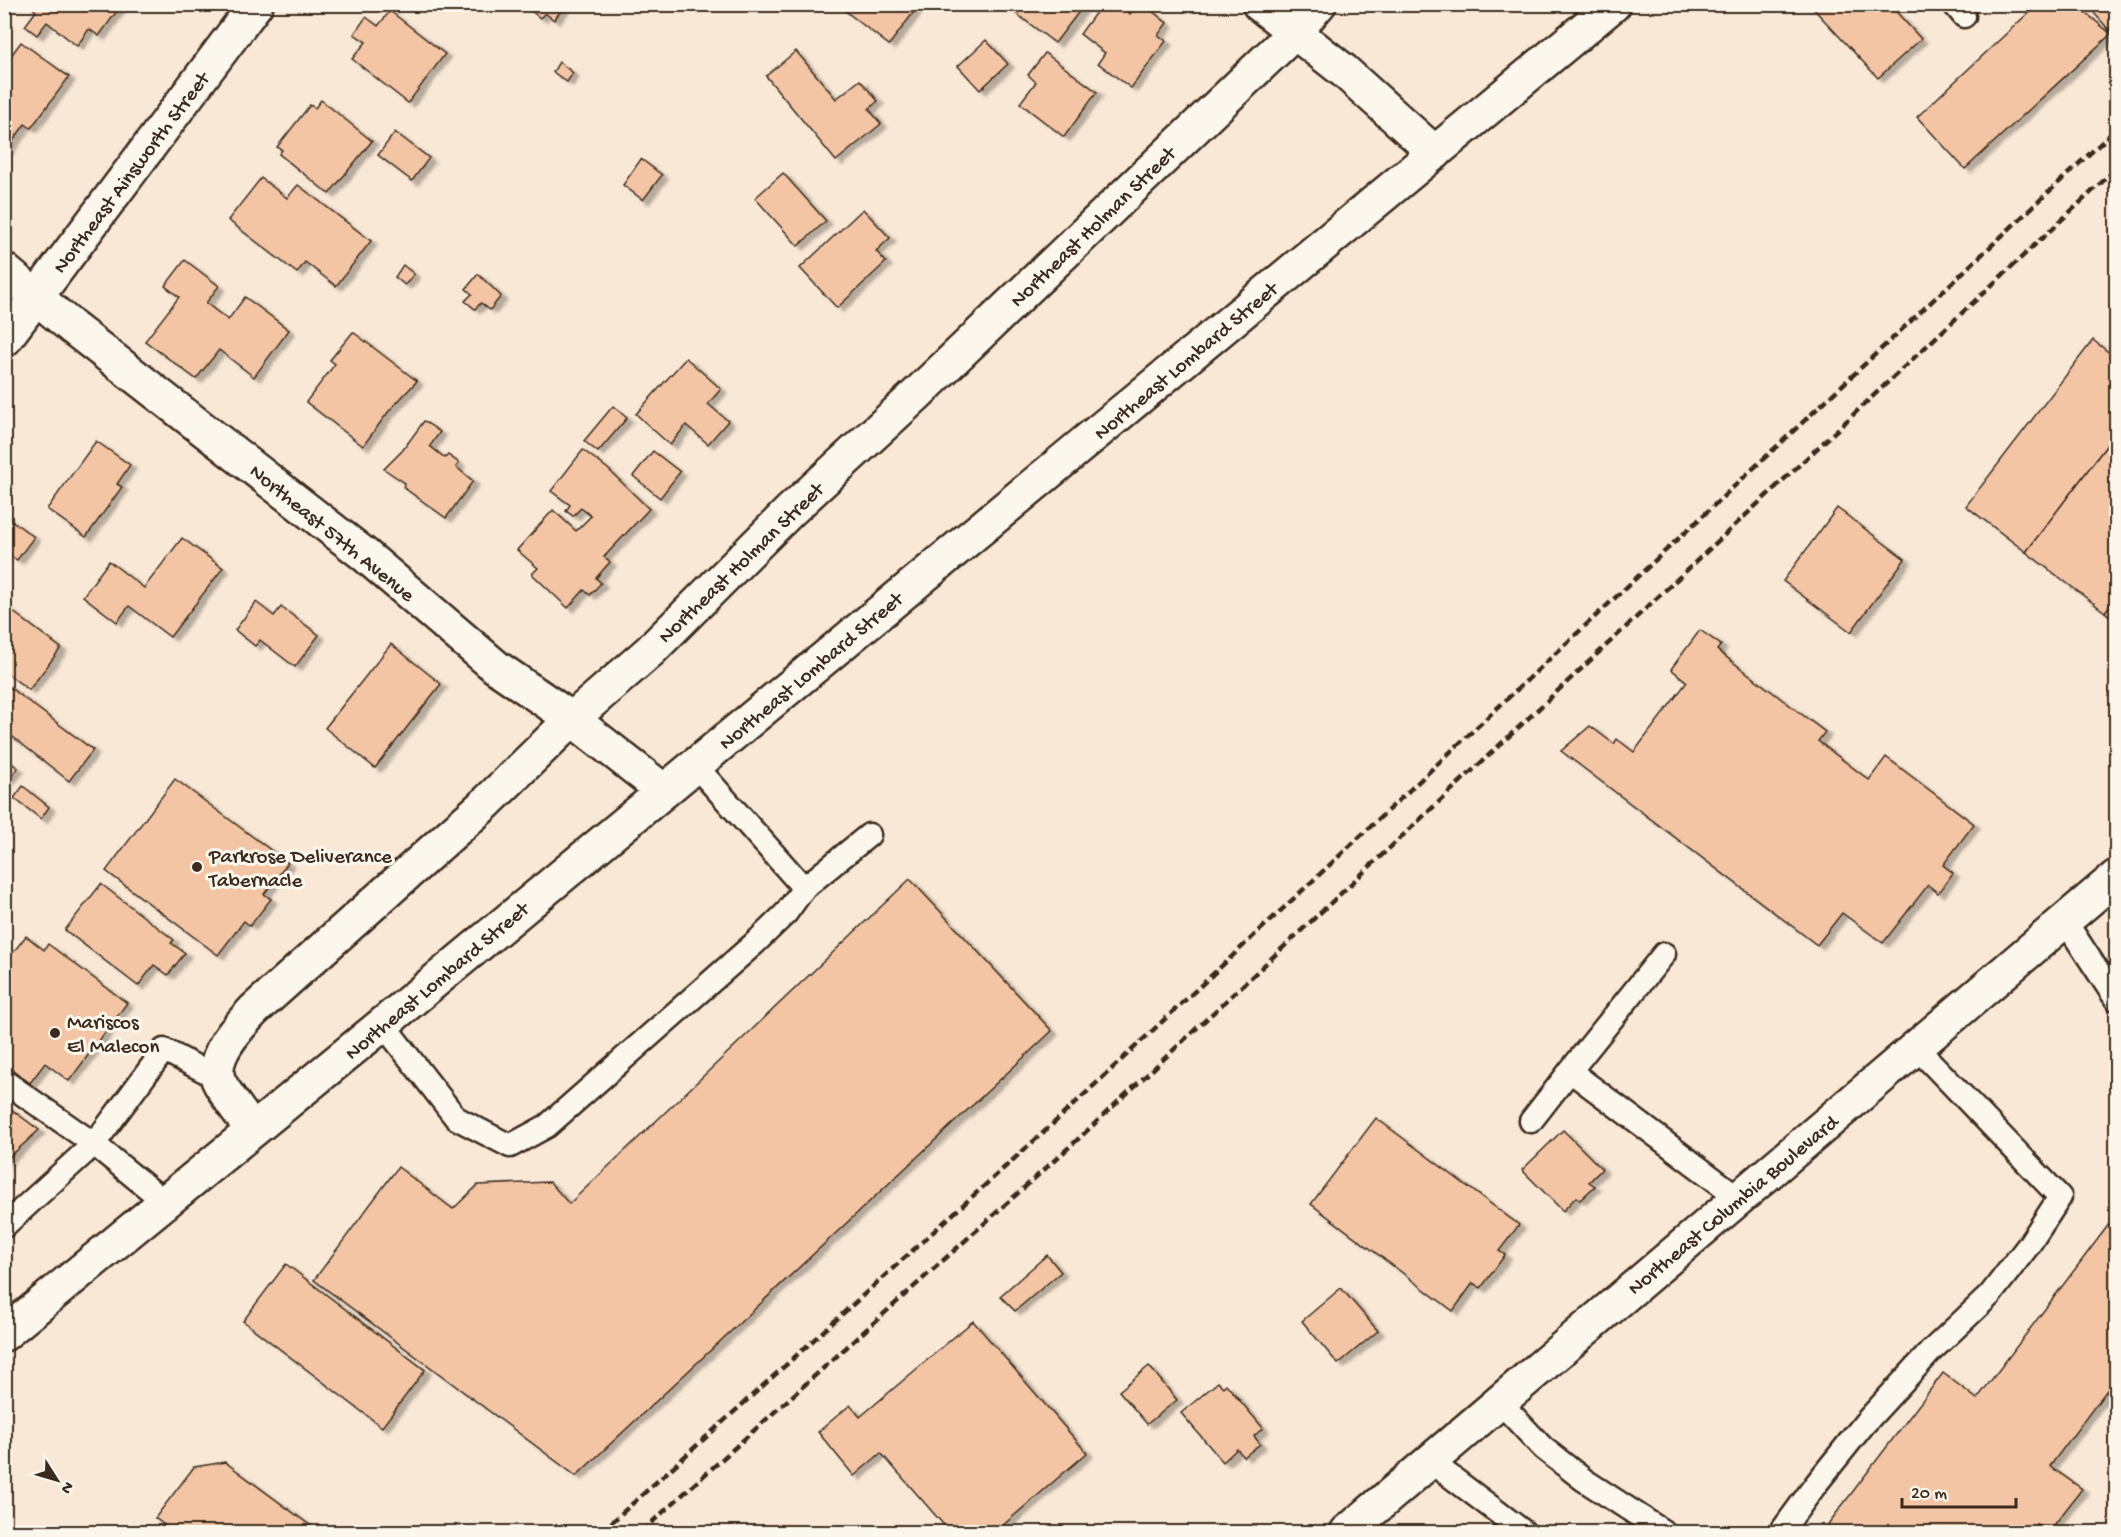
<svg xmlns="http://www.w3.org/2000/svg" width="2121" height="1537" font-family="'Gochi Hand',sans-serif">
<defs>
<filter id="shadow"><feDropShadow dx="6" dy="4" stdDeviation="1.5" flood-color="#0004"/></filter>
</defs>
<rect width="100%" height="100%" fill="#f9e8d6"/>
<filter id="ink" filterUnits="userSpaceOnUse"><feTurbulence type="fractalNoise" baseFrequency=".0167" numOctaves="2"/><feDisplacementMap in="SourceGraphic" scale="12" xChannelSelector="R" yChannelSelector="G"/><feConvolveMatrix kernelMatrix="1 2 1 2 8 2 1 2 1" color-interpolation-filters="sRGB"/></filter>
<g filter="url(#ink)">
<g fill="#f4c5a4" stroke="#3b2a1e" stroke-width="1.5" filter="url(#shadow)">
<path d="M 28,4 L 122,4 L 99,36 L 89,29 L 77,46 L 47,22 L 37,35 L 25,26 L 36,11 Z"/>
<path d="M 523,4 L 566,4 L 554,20 L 545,13 L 540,18 Z"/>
<path d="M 849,4 L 918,4 L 919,5 L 889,45 L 844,10 Z"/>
<path d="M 1012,4 L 1075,4 L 1081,9 L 1055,43 L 1009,8 Z"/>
<path d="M 1102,4 L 1118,4 L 1130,14 L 1137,4 L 1143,4 L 1167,23 L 1158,35 L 1166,41 L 1131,88 L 1098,63 L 1105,53 L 1080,34 Z"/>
<path d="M 1809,4 L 1889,4 L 1921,39 L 1878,78 Z"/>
<path d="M 2038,4 L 2075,4 L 2111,34 L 1965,169 L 1917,117 Z"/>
<path d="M 2086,4 L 2116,4 L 2116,27 L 2111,32 Z"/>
<path d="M 390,11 L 445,54 L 408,103 L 352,59 L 366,42 L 354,34 L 366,17 L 378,26 Z"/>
<path d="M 986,40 L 1008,64 L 980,90 L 958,66 Z"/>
<path d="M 21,42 L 69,77 L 31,128 L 25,124 L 5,152 L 4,59 L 7,61 Z"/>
<path d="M 796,51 L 836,99 L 860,80 L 878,101 L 869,109 L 881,124 L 836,161 L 766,76 Z"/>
<path d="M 1045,53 L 1097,92 L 1064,137 L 1020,103 L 1036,82 L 1028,75 Z"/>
<path d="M 559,62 L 573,73 L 567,82 L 553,72 Z"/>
<path d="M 321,100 L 372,141 L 329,194 L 279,154 L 282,150 L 277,147 L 310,105 L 315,108 Z"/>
<path d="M 395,132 L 429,158 L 412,181 L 378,155 Z"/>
<path d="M 641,159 L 662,175 L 643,200 L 623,185 Z"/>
<path d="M 783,173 L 826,221 L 798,246 L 755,198 Z"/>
<path d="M 261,178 L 287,198 L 298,185 L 371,241 L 336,286 L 305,262 L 297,273 L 228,220 Z"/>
<path d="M 863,209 L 890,238 L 876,251 L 886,262 L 837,308 L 800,268 Z"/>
<path d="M 185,260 L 219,286 L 206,303 L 228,320 L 245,297 L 289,330 L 254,377 L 219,350 L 196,379 L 145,341 L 179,297 L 165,286 Z"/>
<path d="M 403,265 L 414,274 L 405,285 L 395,277 Z"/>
<path d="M 478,274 L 501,296 L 490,310 L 481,303 L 475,309 L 465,301 L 472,294 L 466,289 Z"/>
<path d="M 353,332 L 417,381 L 389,411 L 363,446 L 306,402 L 335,364 L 330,360 Z"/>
<path d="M 2093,340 L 2116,358 L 2116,433 L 2026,552 L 1966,506 Z"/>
<path d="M 686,358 L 721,389 L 708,404 L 728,421 L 708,444 L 686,425 L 670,445 L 636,414 Z"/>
<path d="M 613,406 L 627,418 L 598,452 L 584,441 Z"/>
<path d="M 424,421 L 440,432 L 430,446 L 445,458 L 448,455 L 459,463 L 456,467 L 473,481 L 446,518 L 403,487 L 405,483 L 384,469 L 402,451 Z"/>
<path d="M 2116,433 L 2116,597 L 2105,612 L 2026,552 Z"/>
<path d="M 96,441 L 130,465 L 117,484 L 122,487 L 86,537 L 47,509 Z"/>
<path d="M 583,450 L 608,469 L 649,509 L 604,557 L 610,562 L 596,578 L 601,583 L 590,595 L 584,590 L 568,608 L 532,574 L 538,568 L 517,550 L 553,510 L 576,531 L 591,516 L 581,508 L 573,516 L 566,511 L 570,505 L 551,491 Z"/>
<path d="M 653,451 L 680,472 L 660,498 L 633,476 Z"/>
<path d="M 1837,508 L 1905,559 L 1851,632 L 1783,581 Z"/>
<path d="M 4,515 L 34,537 L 17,560 L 4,551 Z"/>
<path d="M 182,538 L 223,568 L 170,637 L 129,606 L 117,622 L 83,596 L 109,561 L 144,588 Z"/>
<path d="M 2116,597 L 2116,621 L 2105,612 Z"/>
<path d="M 256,602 L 274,616 L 281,607 L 319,635 L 295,667 L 260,640 L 255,646 L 235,630 Z"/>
<path d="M 4,605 L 61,648 L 29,690 L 4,671 Z"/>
<path d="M 1700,630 L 1721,645 L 1717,650 L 1825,732 L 1818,741 L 1869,780 L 1886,757 L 1974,824 L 1943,865 L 1953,873 L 1938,893 L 1928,885 L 1883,943 L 1842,913 L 1817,945 L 1561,751 L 1590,726 L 1614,744 L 1617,739 L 1634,752 L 1687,682 L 1671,669 Z"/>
<path d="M 391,644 L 441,684 L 375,768 L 325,728 Z"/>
<path d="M 4,683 L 93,750 L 69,781 L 4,730 Z"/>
<path d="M 4,758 L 18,768 L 4,785 Z"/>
<path d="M 175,779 L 288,863 L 264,894 L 271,899 L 250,926 L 244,921 L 218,955 L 106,871 Z"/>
<path d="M 23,786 L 49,807 L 41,819 L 14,798 Z"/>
<path d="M 910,879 L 1052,1031 L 576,1476 L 314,1280 L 398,1167 L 453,1209 L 478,1185 L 550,1182 L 569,1204 Z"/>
<path d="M 101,884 L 174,940 L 171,943 L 185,953 L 168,975 L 154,965 L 138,986 L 65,930 Z"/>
<path d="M 26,936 L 44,950 L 48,944 L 127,1003 L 69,1081 L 45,1063 L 30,1083 L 4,1063 L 4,964 Z"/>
<path d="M 4,1104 L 39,1130 L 4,1162 Z"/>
<path d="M 1376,1118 L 1519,1225 L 1499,1251 L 1505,1255 L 1481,1288 L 1473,1283 L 1453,1311 L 1311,1204 Z"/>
<path d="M 1563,1130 L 1602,1169 L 1589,1182 L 1595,1186 L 1580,1200 L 1576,1197 L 1563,1211 L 1522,1170 Z"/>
<path d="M 2116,1215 L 2116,1378 L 2050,1466 L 2082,1489 L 2051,1529 L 2036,1524 L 2030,1532 L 1822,1532 L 1943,1373 L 1977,1399 Z"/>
<path d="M 1047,1255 L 1061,1272 L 1015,1311 L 1000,1296 Z"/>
<path d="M 286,1264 L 425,1370 L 382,1427 L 243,1321 Z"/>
<path d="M 1341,1288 L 1378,1331 L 1338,1364 L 1302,1321 Z"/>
<path d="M 973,1321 L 1087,1453 L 995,1532 L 950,1532 L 881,1453 L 854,1476 L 818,1432 L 850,1405 L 860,1417 Z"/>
<path d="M 1149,1366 L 1177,1400 L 1147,1424 L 1119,1391 Z"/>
<path d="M 1218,1382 L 1223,1387 L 1226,1384 L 1263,1428 L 1254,1436 L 1260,1444 L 1244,1457 L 1237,1449 L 1223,1462 L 1181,1413 Z"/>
<path d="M 225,1462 L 319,1532 L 174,1532 L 155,1518 L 194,1467 Z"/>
</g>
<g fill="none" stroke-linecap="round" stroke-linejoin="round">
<g stroke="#3b2a1e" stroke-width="27">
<g id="lane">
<path d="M 1954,4 L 1964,16"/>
<path d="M 804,888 L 869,835"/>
<path d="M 2065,921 L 2116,999"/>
<path d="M 383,1024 L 456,1118 L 510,1146 L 547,1126 L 755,943 L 786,913 L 804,888 L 695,765"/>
<path d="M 1570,1071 L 1664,954"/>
<path d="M 4,1081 L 94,1144 L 165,1202"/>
<path d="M 1531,1121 L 1570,1071 L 1739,1198"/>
<path d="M 4,1226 L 94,1144 L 164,1050 L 218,1078"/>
<path d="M 1500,1402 L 1543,1448 L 1584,1480 L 1664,1532"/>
<path d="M 1430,1461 L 1524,1532"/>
<path d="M 1781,1532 L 1816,1484 L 1864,1424 L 1931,1351 L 1990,1295 L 2028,1246 L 2060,1197 L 1916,1047"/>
</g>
</g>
<g stroke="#3b2a1e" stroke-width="38">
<g id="street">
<path d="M 1259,4 L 1344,71 L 1435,153"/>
<path d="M 4,270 L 73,328 L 365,555 L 496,667 L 572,719 L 664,791"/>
<path d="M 4,340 L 256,4"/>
<path d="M 252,1130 C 245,1119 221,1089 218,1079 C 211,1055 239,1026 254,1010 L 486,803 L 572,719 L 650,651 L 790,511 L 916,395 L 1295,32 L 1319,4"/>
</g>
</g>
<g stroke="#3b2a1e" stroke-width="38">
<g id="primary">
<path d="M 4,1334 L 383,1024 L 1614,4"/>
<path d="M 1347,1532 L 2116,877"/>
</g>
</g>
<use href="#lane" stroke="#fbf7ec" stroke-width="22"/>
<use href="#street" stroke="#fbf7ec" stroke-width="33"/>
<use href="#primary" stroke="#fbf7ec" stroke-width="33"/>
<g stroke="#3b2a1e" stroke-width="4.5" stroke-dasharray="9 4.5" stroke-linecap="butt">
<path d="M 601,1532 L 1056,1121 L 2116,129"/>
<path d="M 641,1532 L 1076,1141 L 2116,169"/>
</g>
</g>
</g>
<g fill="#3b2a1e" stroke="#fbf7ec" stroke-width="2">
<circle cx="197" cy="867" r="6"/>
<circle cx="55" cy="1033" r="6"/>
</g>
<g text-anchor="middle" stroke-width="6" stroke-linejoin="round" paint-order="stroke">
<g font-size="21" fill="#3b2a1e" stroke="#fbf7ec">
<text transform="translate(130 172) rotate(-53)" y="7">Northeast Ainsworth Street</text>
<text transform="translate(1092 226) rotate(-44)" y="7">Northeast Holman Street</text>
<text transform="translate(1185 360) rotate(-40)" y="7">Northeast Lombard Street</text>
<text transform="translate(333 532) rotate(39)" y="7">Northeast 57th Avenue</text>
<text transform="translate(740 562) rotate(-44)" y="7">Northeast Holman Street</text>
<text transform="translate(810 670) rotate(-40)" y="7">Northeast Lombard Street</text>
<text transform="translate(436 980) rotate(-40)" y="7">Northeast Lombard Street</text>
<text transform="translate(1732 1204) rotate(-40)" y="7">Northeast Columbia Boulevard</text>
</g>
<g font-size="21" fill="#3b2a1e" stroke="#fbf7ec" text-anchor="start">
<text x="209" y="862">Parkrose Deliverance<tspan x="209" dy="24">Tabernacle</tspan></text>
<text x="67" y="1028">Mariscos<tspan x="67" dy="24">El Malecon</tspan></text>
</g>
</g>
<rect width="2121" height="1537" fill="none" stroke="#fbf7ec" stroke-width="24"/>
<rect x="12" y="12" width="2097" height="1513" fill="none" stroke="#3b2a1e" stroke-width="2" filter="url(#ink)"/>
<g transform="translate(57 1480) rotate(127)" stroke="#fbf7ec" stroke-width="4.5" paint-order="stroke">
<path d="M0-4.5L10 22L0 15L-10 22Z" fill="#3b2a1e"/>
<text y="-9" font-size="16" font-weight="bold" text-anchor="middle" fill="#3b2a1e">N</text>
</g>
<path d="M1902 1498v9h114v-9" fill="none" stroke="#3b2a1e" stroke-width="3"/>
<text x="1911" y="1498" font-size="18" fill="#3b2a1e" stroke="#fbf7ec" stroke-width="4.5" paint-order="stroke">20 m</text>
</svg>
